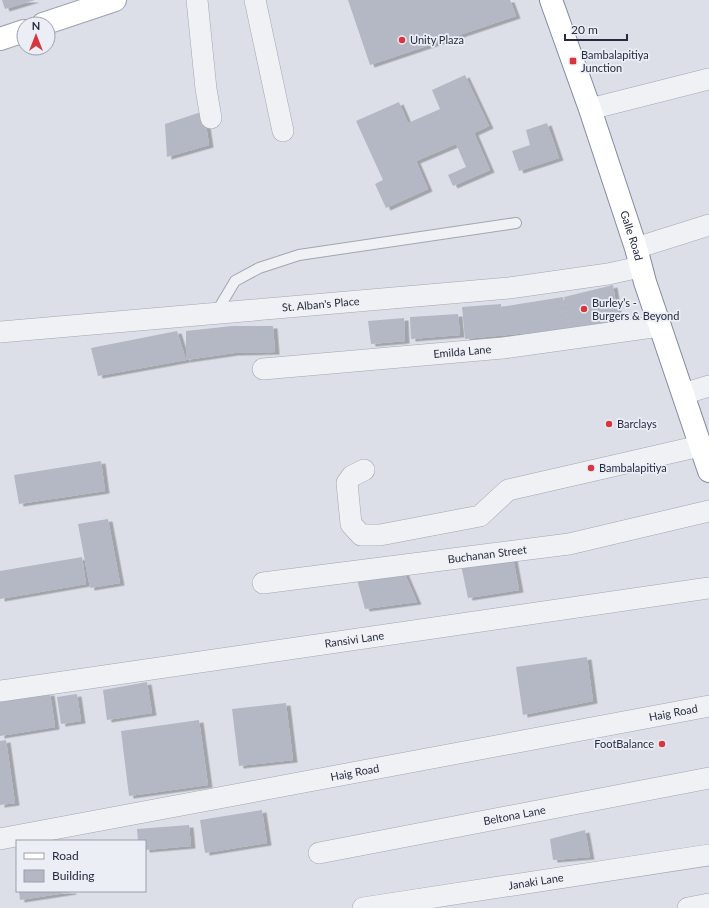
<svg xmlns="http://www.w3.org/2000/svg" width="709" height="908" font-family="Lato,sans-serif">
<defs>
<filter id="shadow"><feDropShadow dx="4.5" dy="2.5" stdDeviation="0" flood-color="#0004"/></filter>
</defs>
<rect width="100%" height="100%" fill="#dcdfe7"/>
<g fill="#b3b8c4" filter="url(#shadow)">
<path d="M 2,0 L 35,0 L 5,9 Z"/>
<path d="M 348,0 L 510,0 L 516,16 L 370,65 Z"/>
<path d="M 465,75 L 489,126 L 474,133 L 490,170 L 453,186 L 448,175 L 466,167 L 456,144 L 416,161 L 428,189 L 386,208 L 375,184 L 383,180 L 356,121 L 399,102 L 408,123 L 440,109 L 432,90 Z"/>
<path d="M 204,111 L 209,145 L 167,157 L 165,124 Z"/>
<path d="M 547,123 L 559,158 L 519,171 L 512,151 L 530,145 L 526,130 Z"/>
<path d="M 613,285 L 619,323 L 570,329 L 564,297 Z"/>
<path d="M 563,297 L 569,329 L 465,339 L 462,307 L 501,304 L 501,307 Z"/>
<path d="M 458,314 L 460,335 L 411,339 L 410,317 Z"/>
<path d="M 404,318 L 405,341 L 371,344 L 368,321 Z"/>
<path d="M 232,326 L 273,326 L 275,352 L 234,353 L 186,360 L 186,331 Z"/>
<path d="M 177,331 L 186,360 L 98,376 L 91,348 Z"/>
<path d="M 101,461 L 105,491 L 19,504 L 14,475 Z"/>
<path d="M 108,519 L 120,583 L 90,588 L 78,524 Z"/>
<path d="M 82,557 L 86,584 L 0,599 L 0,571 Z"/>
<path d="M 513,558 L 519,590 L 468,598 L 461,565 Z"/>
<path d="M 404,572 L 417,602 L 365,609 L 356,576 Z"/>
<path d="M 587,657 L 593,701 L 523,715 L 516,667 Z"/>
<path d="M 147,682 L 152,713 L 107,720 L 103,690 Z"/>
<path d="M 50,693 L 55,727 L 0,736 L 0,700 Z"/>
<path d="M 77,694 L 81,721 L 61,724 L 57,697 Z"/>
<path d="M 286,703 L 293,760 L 239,766 L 232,709 Z"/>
<path d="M 199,720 L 208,785 L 129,796 L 121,731 Z"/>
<path d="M 6,740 L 15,803 L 0,805 L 0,741 Z"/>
<path d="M 262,810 L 267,843 L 205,853 L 200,820 Z"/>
<path d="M 189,825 L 191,846 L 145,850 L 145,841 L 138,841 L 137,829 Z"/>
<path d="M 585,830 L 590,857 L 553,860 L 550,839 Z"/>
<path d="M 19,891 L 72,891 L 72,892 L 20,900 Z"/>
</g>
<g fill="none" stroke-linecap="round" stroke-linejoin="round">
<g stroke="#a1a6b1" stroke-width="12">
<path id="lane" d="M 216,313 L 235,281 L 259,268 L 299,255 L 516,223"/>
</g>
<g stroke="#a1a6b1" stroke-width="22">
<g id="street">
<path d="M 197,0 L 206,89 L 211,118"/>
<path d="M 255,0 L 283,131"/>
<path d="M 590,109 L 709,79"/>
<path d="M 636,248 L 709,225"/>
<path id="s1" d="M 0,332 L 509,288 L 608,274 L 640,267"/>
<path id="s2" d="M 263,369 L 503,348 L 660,326"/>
<path d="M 683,394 L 709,386"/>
<path d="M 364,470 L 352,476 L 347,483 L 351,524 L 361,535 L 380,535 L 480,516 L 508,490 L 700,446"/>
<path id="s3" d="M 263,583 L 569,544 L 709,511"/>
<path id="s4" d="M 0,691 L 709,588"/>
<path id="s5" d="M 0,839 L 709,706"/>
<path id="s6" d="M 319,853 L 709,778"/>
<path id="s7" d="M 363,908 L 709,855"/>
<path d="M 688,908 L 709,904"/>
</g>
</g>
<g stroke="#9aa2b4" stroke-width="24">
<g id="primary">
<path d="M 43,24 L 115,0"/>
<path d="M 0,39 L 24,31"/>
</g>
</g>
<g stroke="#828b9f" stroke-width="24">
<g id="highway">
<path id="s8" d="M 551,0 L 590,109 L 636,248 L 645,282 L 709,471"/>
</g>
</g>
<use href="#lane" stroke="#eff1f5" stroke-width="10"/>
<use href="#street" stroke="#eff1f5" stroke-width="21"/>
<use href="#primary" stroke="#fff" stroke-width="22"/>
<use href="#highway" stroke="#fff" stroke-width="22"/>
</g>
<g fill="#d73640" stroke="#ebeef5" stroke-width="1.5">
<circle cx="402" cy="40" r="4"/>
<rect x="569" y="57" width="8" height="8" rx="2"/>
<circle cx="584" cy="309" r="4"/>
<circle cx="609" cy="424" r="4"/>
<circle cx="591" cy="468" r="4"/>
<circle cx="662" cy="744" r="4"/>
</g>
<g text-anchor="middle" stroke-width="3.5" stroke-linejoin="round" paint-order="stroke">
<g font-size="11" fill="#252c3f" stroke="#ebeef5" text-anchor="start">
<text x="410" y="44">Unity Plaza</text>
<text x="581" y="59">Bambalapitiya<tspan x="581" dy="13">Junction</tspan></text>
<text x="592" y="307">Burley’s -<tspan x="592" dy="13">Burgers &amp; Beyond</tspan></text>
<text x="617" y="428">Barclays</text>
<text x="599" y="472">Bambalapitiya</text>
<text x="654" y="748" text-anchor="end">FootBalance</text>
</g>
<g font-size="11" fill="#252c3f" stroke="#ebeef5">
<text dy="4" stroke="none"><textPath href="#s8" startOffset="249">Galle Road</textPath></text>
<text dy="4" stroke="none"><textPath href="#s1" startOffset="322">St. Alban's Place</textPath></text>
<text dy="4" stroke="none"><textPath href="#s2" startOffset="200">Emilda Lane</textPath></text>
<text dy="4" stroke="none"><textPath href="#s3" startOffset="226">Buchanan Street</textPath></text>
<text dy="4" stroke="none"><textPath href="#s4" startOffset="358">Ransivi Lane</textPath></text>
<text dy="4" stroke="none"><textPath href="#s5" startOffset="685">Haig Road</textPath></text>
<text dy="4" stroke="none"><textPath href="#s5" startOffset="361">Haig Road</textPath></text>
<text dy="4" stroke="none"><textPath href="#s6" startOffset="199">Beltona Lane</textPath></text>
<text dy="4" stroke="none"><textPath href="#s7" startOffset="175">Janaki Lane</textPath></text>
</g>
</g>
<rect x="16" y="840" width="130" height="52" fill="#ebeef5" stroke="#9ca0ac"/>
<rect x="24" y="853" width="20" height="6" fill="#ffffff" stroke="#9ca0ac"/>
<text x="52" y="860" font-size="12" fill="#252c3f">Road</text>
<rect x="24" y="870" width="20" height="12" fill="#b3b8c4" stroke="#9ca0ac"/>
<text x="52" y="880" font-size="12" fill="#252c3f">Building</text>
<g transform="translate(36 36)"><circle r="19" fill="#ebeef5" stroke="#9ca0ac"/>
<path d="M0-3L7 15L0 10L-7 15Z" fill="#d73640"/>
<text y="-6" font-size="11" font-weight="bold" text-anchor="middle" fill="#252c3f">N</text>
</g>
<path d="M565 34v6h62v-6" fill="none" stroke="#252c3f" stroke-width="2"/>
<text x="571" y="34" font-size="12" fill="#252c3f" stroke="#ebeef5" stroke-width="3" paint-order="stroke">20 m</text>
</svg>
